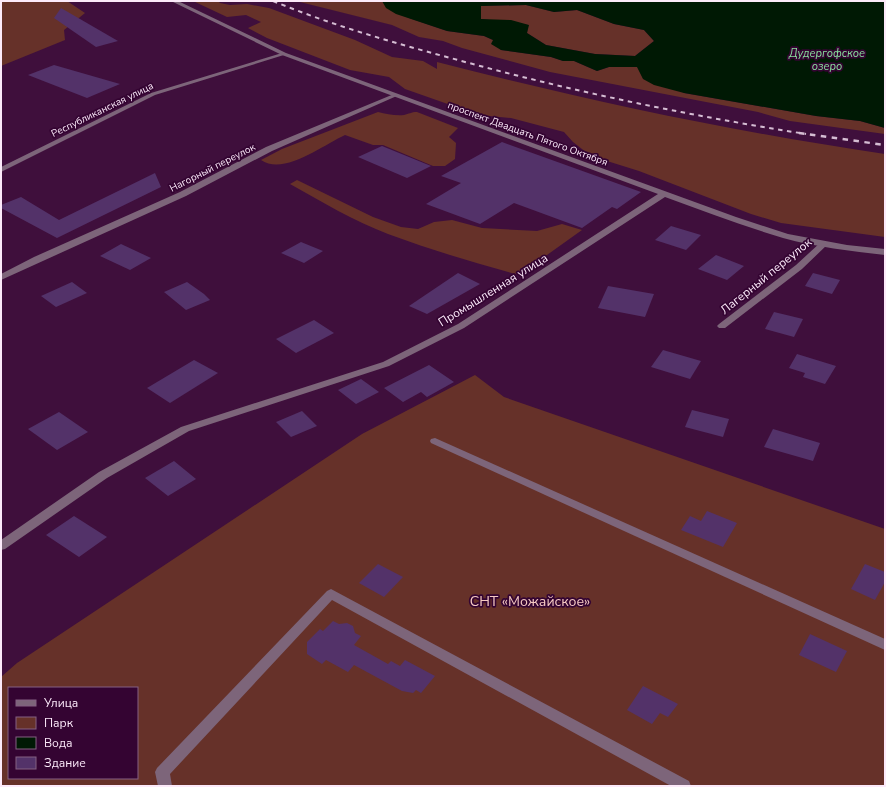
<svg xmlns="http://www.w3.org/2000/svg" width="886" height="787" font-family="'Nunito Sans',sans-serif">
<rect width="100%" height="100%" fill="#3f0f3c"/>
<g fill="#663129" fill-rule="evenodd">
<path d="M 1,1 L 67,1 L 85,13 L 64,30 L 65,40 L 1,66 Z"/>
<path d="M 193,1 L 218,1 L 220,3 L 230,5 L 247,4 L 269,8 L 355,40 L 392,57 L 423,61 L 437,69 L 437,62 C 585,100 734,132 885,154 L 885,237 L 781,223 L 751,214 L 639,171 L 591,156 L 573,142 L 564,132 L 511,118 L 479,115 L 405,89 L 389,77 L 350,70 L 267,38 L 248,28 L 261,22 L 246,15 L 227,17 Z"/>
<path d="M 296,1 L 382,1 L 409,18 L 447,31 L 484,36 L 493,40 L 501,50 L 551,57 L 563,61 L 574,61 L 597,71 L 609,67 L 637,67 L 684,93 L 816,116 L 860,121 L 885,128 L 885,134 L 790,121 L 758,112 L 550,72 L 462,48 L 443,41 L 419,37 L 392,25 Z"/>
<path d="M 526,5 L 554,12 L 577,10 L 614,24 L 644,30 L 654,41 L 635,56 L 595,54 L 546,45 L 527,33 L 528,25 L 481,19 L 481,6 Z"/>
<path d="M 378,112 C 386,114 396,116 404,115 C 409,114 411,112 417,112 L 458,128 L 449,137 L 456,143 L 455,159 L 445,166 L 433,166 L 383,145 L 373,145 L 345,135 C 323,145 284,176 261,160 L 282,149 Z"/>
<path d="M 297,180 L 373,217 L 401,227 L 418,229 L 434,222 L 452,220 L 482,228 L 537,231 L 562,224 L 582,230 L 519,275 C 475,263 431,250 388,234 C 354,221 322,202 290,184 Z"/>
<path d="M 475,375 L 504,397 L 885,529 L 885,786 L 1,786 L 1,677 L 17,663 L 362,434 ZM 9,688 L 137,688 L 137,778 L 9,778 Z"/>
</g>
<path fill="#001904" fill-rule="evenodd" d="M 382,1 L 885,1 L 885,128 L 860,121 L 816,116 L 684,93 L 654,85 L 643,79 L 637,67 L 609,67 L 597,71 L 574,61 L 563,61 L 551,57 L 501,50 L 491,44 L 493,40 L 484,36 L 447,31 L 396,14 L 386,8 ZM 526,5 L 554,12 L 577,10 L 614,24 L 644,30 L 654,41 L 635,56 L 595,54 L 546,45 L 527,33 L 529,25 L 511,20 L 481,19 L 481,6 Z"/>
<g fill="#533269">
<path d="M 61,8 L 118,41 L 96,47 L 54,18 Z"/>
<path d="M 54,65 L 120,84 L 87,98 L 28,75 Z"/>
<path d="M 502,142 L 641,192 L 617,209 L 612,207 L 582,228 L 514,203 L 480,224 L 426,204 L 461,183 L 441,176 Z"/>
<path d="M 382,146 L 431,166 L 407,178 L 358,157 Z"/>
<path d="M 155,173 L 161,187 L 57,238 L 1,208 L 1,205 L 21,197 L 59,220 Z"/>
<path d="M 671,226 L 701,235 L 686,250 L 655,240 Z"/>
<path d="M 301,242 L 323,251 L 304,263 L 281,253 Z"/>
<path d="M 121,244 L 151,258 L 130,270 L 100,256 Z"/>
<path d="M 716,255 L 744,266 L 727,280 L 698,269 Z"/>
<path d="M 458,273 L 480,284 L 427,314 L 409,306 Z"/>
<path d="M 813,273 L 840,280 L 832,294 L 805,286 Z"/>
<path d="M 72,282 L 87,293 L 56,307 L 41,296 Z"/>
<path d="M 187,282 L 204,294 L 210,300 L 186,310 L 164,292 Z"/>
<path d="M 608,286 L 654,294 L 645,317 L 598,308 Z"/>
<path d="M 774,312 L 803,319 L 794,337 L 765,329 Z"/>
<path d="M 314,320 L 334,333 L 296,353 L 276,339 Z"/>
<path d="M 663,350 L 701,361 L 690,379 L 651,367 Z"/>
<path d="M 797,354 L 836,366 L 825,384 L 803,377 L 805,373 L 789,368 Z"/>
<path d="M 194,360 L 218,373 L 170,403 L 147,388 Z"/>
<path d="M 429,365 L 454,382 L 427,397 L 421,392 L 403,402 L 384,388 Z"/>
<path d="M 361,379 L 379,392 L 356,404 L 338,390 Z"/>
<path d="M 692,410 L 729,419 L 723,437 L 685,427 Z"/>
<path d="M 302,411 L 317,426 L 291,437 L 276,422 Z"/>
<path d="M 59,412 L 88,432 L 57,450 L 28,429 Z"/>
<path d="M 773,429 L 820,443 L 813,461 L 764,447 Z"/>
<path d="M 174,461 L 196,479 L 168,496 L 145,478 Z"/>
<path d="M 707,511 L 737,523 L 723,547 L 681,530 L 690,516 L 701,521 Z"/>
<path d="M 74,516 L 107,537 L 79,557 L 46,535 Z"/>
<path d="M 378,564 L 403,577 L 384,597 L 359,583 Z"/>
<path d="M 865,564 L 885,572 L 885,582 L 875,600 L 851,589 Z"/>
<path d="M 333,621 L 339,624 L 347,623 L 353,626 L 355,633 L 361,636 L 354,645 L 388,664 L 391,661 L 400,666 L 405,660 L 435,676 L 421,693 L 416,690 L 413,693 L 402,691 L 354,665 L 348,672 L 326,660 L 322,664 L 307,654 L 307,642 L 320,629 L 323,631 Z"/>
<path d="M 810,634 L 847,651 L 836,672 L 799,655 Z"/>
<path d="M 643,686 L 678,704 L 668,717 L 660,713 L 652,724 L 627,710 Z"/>
</g>
<g fill="none" stroke-linecap="round" stroke-linejoin="round">
<g fill="#7d657a" fill-rule="evenodd">
<path d="M 282,53 L 287,54 L 155,95 L 1,172 L 1,167 L 151,93 Z"/>
<path d="M 394,94 L 399,95 L 272,151 L 186,196 L 1,280 L 1,274 L 34,257 L 180,192 L 266,147 Z"/>
<path d="M 821,242 L 824,242 L 828,244 L 802,269 L 725,328 L 719,328 L 717,326 L 719,324 L 796,265 Z"/>
<path d="M 435,438 L 885,639 L 885,650 L 431,443 L 430,441 L 431,439 Z"/>
<path d="M 331,589 L 689,781 L 691,786 L 671,786 L 332,600 L 170,774 L 172,786 L 158,786 L 155,772 L 157,768 L 327,591 Z"/>
</g>
<path fill="#7d657a" fill-rule="evenodd" d="M 171,1 L 178,1 L 286,53 L 736,217 L 788,234 L 847,245 L 885,249 L 885,255 C 851,251 816,247 783,238 C 743,226 704,211 665,197 L 464,328 L 389,366 L 189,431 L 107,478 L 5,549 L 1,550 L 1,540 L 99,472 L 181,427 L 383,362 L 458,324 L 658,194 L 282,55 Z"/>
<path stroke="#d5bdd3" stroke-width="2" stroke-dasharray="4.5 4.5" stroke-linecap="butt" d="M 273,1 C 336,27 402,45 469,63 C 580,93 692,116 806,134"/>
<path stroke="#d5bdd3" stroke-width="2.5" stroke-dasharray="5.5 5.5" stroke-linecap="butt" d="M 799,133 L 885,145"/>
</g>
<g text-anchor="middle" stroke-width="3.5" stroke-linejoin="round" paint-order="stroke">
<g font-size="10" fill="#fceafa" stroke="#340432">
<text transform="translate(102 109) rotate(-26)" y="4">Республиканская улица</text>
<text transform="translate(528 133) rotate(20)" y="4">проспект Двадцать Пятого Октября</text>
<text transform="translate(212 167) rotate(-27)" y="4">Нагорный переулок</text>
</g>
<g font-size="11" font-style="italic" fill="#89e09d" stroke="#340432">
<text x="827" y="57">Дудергофское<tspan x="827" dy="13">озеро</tspan></text>
</g>
<g font-size="12" fill="#fceafa" stroke="#340432">
<text transform="translate(766 276) rotate(-39)" y="4">Лагерный переулок</text>
<text transform="translate(493 290) rotate(-32)" y="4">Промышленная улица</text>
</g>
<g font-size="14" fill="#f6cac3" stroke="#340432">
<text x="530" y="606">СНТ «Можайское»</text>
</g>
</g>
<rect width="886" height="787" fill="none" stroke="#fceafa" stroke-width="4"/>
<rect x="8" y="687" width="130" height="92" fill="#340432" stroke="#846082"/>
<rect x="16" y="700" width="20" height="6" fill="#7d657a" stroke="#846082"/>
<text x="44" y="707" font-size="12" fill="#fceafa">Улица</text>
<rect x="16" y="717" width="20" height="12" fill="#663129" stroke="#846082"/>
<text x="44" y="727" font-size="12" fill="#fceafa">Парк</text>
<rect x="16" y="737" width="20" height="12" fill="#001904" stroke="#846082"/>
<text x="44" y="747" font-size="12" fill="#fceafa">Вода</text>
<rect x="16" y="757" width="20" height="12" fill="#533269" stroke="#846082"/>
<text x="44" y="767" font-size="12" fill="#fceafa">Здание</text>
</svg>
